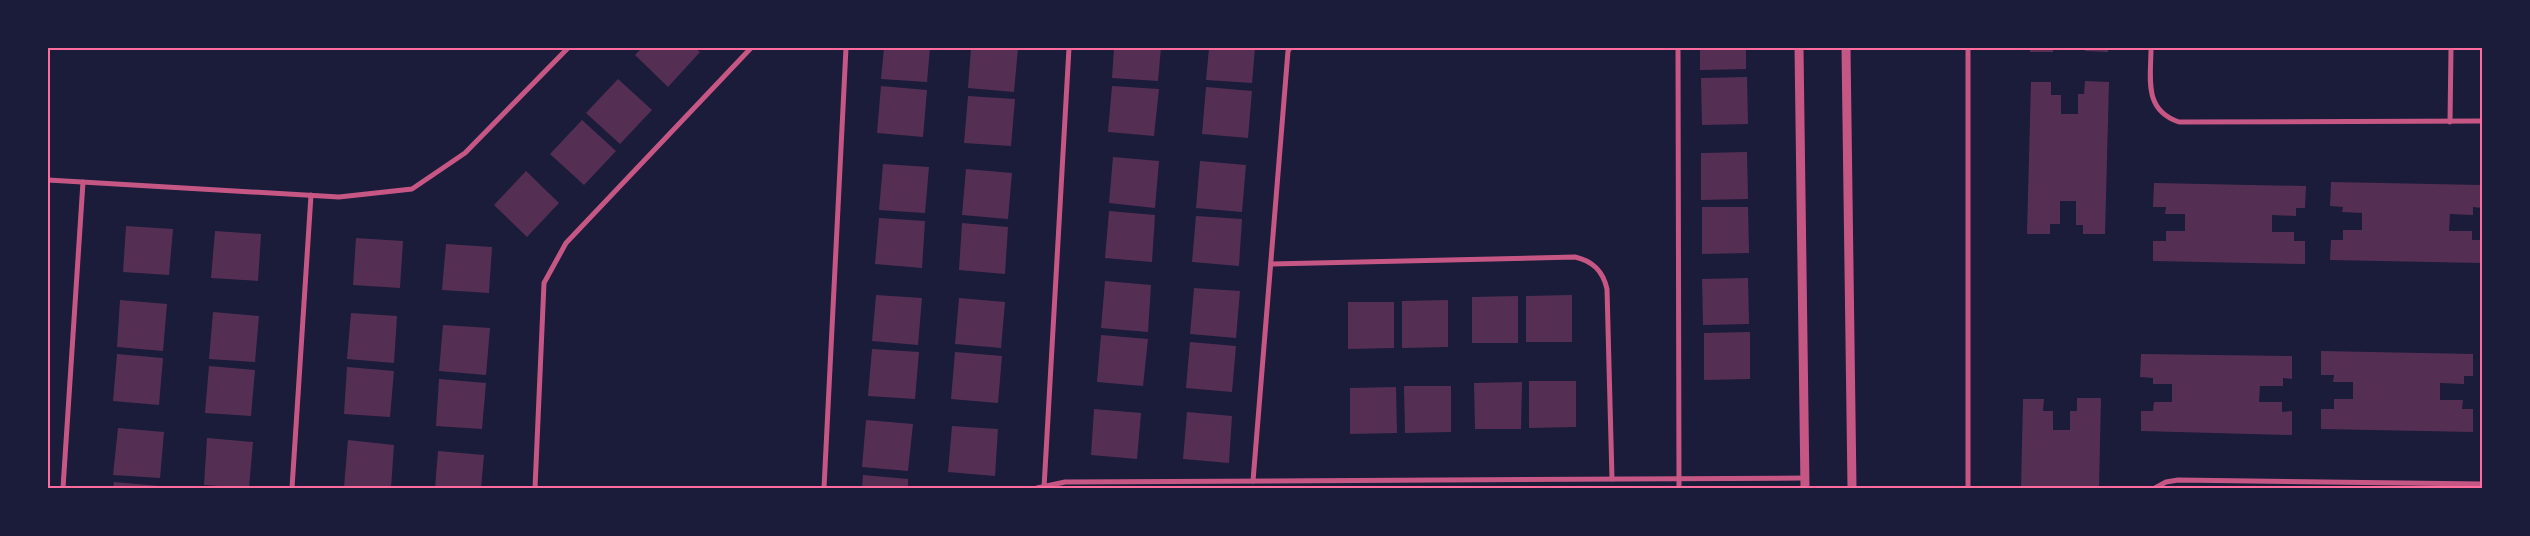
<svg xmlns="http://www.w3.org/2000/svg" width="2530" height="536" font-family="'Space Grotesk',sans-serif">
<rect width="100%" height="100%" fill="#1b1b3a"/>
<g fill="#542f53">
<path d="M 642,48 L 695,48 L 700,52 L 668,87 L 635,55 Z"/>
<path d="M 884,48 L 930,48 L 927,82 L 881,79 Z"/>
<path d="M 971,48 L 1018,48 L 1014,92 L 968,88 Z"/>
<path d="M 1114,48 L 1161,48 L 1158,81 L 1112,78 Z"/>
<path d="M 1209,48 L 1255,48 L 1252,83 L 1206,80 Z"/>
<path d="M 1700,48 L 1746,48 L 1746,69 L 1700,70 Z"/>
<rect x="2030" y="48" width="23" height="4"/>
<path d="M 2085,48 L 2108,48 L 2108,52 L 2085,51 Z"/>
<path d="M 1747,77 L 1748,124 L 1702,125 L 1701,78 Z"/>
<path d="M 618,79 L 652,110 L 620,144 L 586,113 Z"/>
<path d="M 2085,81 L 2109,82 L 2105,234 L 2083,234 L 2083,225 L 2076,225 L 2076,201 L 2060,201 L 2060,224 L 2050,224 L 2050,234 L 2027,234 L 2031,82 L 2051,82 L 2051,95 L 2061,95 L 2061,114 L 2078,114 L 2078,94 L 2084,94 Z"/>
<path d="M 881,86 L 927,90 L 923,137 L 877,133 Z"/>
<path d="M 1112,86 L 1159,89 L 1154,136 L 1108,132 Z"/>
<path d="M 1206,87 L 1252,91 L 1248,138 L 1202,134 Z"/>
<path d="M 968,96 L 1015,99 L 1011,146 L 964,143 Z"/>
<path d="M 582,120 L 616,151 L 584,185 L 550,154 Z"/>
<path d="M 1747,152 L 1748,199 L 1701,200 L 1701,153 Z"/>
<path d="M 1113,157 L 1159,161 L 1155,208 L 1109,203 Z"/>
<path d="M 1200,161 L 1246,165 L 1242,212 L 1196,208 Z"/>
<path d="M 883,164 L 929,167 L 925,213 L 879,210 Z"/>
<path d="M 966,169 L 1012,173 L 1008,219 L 962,215 Z"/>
<path d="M 526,171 L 559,203 L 527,237 L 494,205 Z"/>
<path d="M 2331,182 L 2482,185 L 2482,208 L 2473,207 L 2473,215 L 2450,214 L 2449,231 L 2472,231 L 2472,240 L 2482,240 L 2482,263 L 2330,260 L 2331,240 L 2343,240 L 2343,230 L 2362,230 L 2362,213 L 2342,212 L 2343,207 L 2330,206 Z"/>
<path d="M 2154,183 L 2306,186 L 2305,208 L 2296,208 L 2296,216 L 2272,215 L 2272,232 L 2294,232 L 2294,241 L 2305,241 L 2305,264 L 2153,261 L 2153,241 L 2166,241 L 2166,231 L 2185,231 L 2185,214 L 2165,214 L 2166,207 L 2153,207 Z"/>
<path d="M 1702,207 L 1748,207 L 1749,253 L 1702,254 Z"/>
<path d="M 1109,211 L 1155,215 L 1152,262 L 1105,258 Z"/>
<path d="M 1196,216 L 1242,219 L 1239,266 L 1192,262 Z"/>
<path d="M 879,218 L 925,221 L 922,268 L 875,264 Z"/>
<path d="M 962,223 L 1008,227 L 1005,274 L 959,270 Z"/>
<path d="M 126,226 L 173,229 L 169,275 L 123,272 Z"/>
<path d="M 215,231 L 261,234 L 258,281 L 211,278 Z"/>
<path d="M 356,238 L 403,241 L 400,288 L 353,285 Z"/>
<path d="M 446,244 L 492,247 L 489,293 L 442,290 Z"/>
<path d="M 1748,278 L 1749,324 L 1703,325 L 1702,279 Z"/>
<path d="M 1105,281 L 1151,285 L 1148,332 L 1101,328 Z"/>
<path d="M 1194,288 L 1240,291 L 1236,338 L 1190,334 Z"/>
<path d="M 876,295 L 922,298 L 918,345 L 872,341 Z"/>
<path d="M 1572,295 L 1572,342 L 1526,342 L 1526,296 Z"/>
<path d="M 1518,296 L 1518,343 L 1472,343 L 1472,297 Z"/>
<path d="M 959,298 L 1005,302 L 1001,348 L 955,344 Z"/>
<path d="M 120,300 L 167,304 L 163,351 L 117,347 Z"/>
<path d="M 1448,300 L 1448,347 L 1402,348 L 1402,301 Z"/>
<path d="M 1348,302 L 1394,302 L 1394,348 L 1348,349 Z"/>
<path d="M 213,312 L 259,316 L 255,362 L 209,359 Z"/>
<path d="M 351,313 L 397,316 L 394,363 L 347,359 Z"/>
<path d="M 443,325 L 490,328 L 486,375 L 439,371 Z"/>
<path d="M 1750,332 L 1750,379 L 1704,380 L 1704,333 Z"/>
<path d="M 1101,335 L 1148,339 L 1143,386 L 1097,382 Z"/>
<path d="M 1190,342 L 1236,346 L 1232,392 L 1186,388 Z"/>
<path d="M 872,349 L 919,352 L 915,399 L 868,396 Z"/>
<path d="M 2321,351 L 2473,354 L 2473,376 L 2464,376 L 2464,384 L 2440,383 L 2440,400 L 2463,400 L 2462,409 L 2473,409 L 2473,432 L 2321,429 L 2321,409 L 2334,409 L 2334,399 L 2353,399 L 2353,382 L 2333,382 L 2334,375 L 2321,375 Z"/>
<path d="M 955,352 L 1002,356 L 998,403 L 951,399 Z"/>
<path d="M 117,354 L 163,358 L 159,405 L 113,401 Z"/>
<path d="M 2141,354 L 2292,356 L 2292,379 L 2283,378 L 2283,386 L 2260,386 L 2259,402 L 2282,402 L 2282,412 L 2292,411 L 2292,435 L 2141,431 L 2141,411 L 2153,411 L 2154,402 L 2172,402 L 2172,384 L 2153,384 L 2153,378 L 2140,377 Z"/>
<path d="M 209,366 L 255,370 L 251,416 L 205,413 Z"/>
<path d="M 347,367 L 394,371 L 390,417 L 344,414 Z"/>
<path d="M 439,379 L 486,383 L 482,429 L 436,426 Z"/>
<path d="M 1529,381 L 1576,381 L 1576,427 L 1529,428 Z"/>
<path d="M 1522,382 L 1521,429 L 1475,429 L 1474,383 Z"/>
<path d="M 1404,386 L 1451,386 L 1451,432 L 1405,433 Z"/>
<path d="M 1396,387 L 1397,433 L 1350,434 L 1350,388 Z"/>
<path d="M 2077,398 L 2101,398 L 2099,488 L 2021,488 L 2023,399 L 2044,399 L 2043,411 L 2053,411 L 2053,430 L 2070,430 L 2070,411 L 2077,411 Z"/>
<path d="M 1094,409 L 1141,413 L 1137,459 L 1091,455 Z"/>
<path d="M 1187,412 L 1232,416 L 1229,463 L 1183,459 Z"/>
<path d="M 866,420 L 913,424 L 908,471 L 862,467 Z"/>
<path d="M 952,426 L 998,429 L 995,476 L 948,472 Z"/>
<path d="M 118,428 L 164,432 L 160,478 L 113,475 Z"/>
<path d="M 207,438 L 253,442 L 249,488 L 204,485 Z"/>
<path d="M 348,440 L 394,445 L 391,488 L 344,487 Z"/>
<path d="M 438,451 L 484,455 L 481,488 L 435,488 Z"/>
<path d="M 863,475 L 908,479 L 908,488 L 862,488 Z"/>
<path d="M 114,482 L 160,486 L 160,488 L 113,488 Z"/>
</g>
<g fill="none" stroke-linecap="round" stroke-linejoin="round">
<g stroke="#c65784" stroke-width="5">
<path d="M 1678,48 L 1679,488"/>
<path d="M 1968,48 L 1968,488"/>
<path d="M 2151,48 C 2151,78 2143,110 2179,122 L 2482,121"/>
<path d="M 2450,122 L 2451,48"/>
<path d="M 48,180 L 339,197 L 412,189 L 465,153 L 568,48"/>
<path d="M 1271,264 L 1575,257 C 1593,261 1603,271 1607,289 L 1612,479"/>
<path d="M 1253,481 L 1288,51 L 1290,48"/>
<path d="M 63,488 L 83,182"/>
<path d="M 292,488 L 311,195"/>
<path d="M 535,488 L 544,283 L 566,243 L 751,48"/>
<path d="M 824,488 L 846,48"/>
<path d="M 1037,488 L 1065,482 L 1805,478"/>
<path d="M 1044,488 L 1069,48"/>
<path d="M 2155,488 L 2166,482 L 2178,480 L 2482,484"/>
</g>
<g stroke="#c65784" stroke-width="9">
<path d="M 1799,48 L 1805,488"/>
<path d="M 1846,48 L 1852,488"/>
</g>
</g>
<rect width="2530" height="536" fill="none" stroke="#1b1b3a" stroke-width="98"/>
<rect x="49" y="49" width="2432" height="438" fill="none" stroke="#ff6b9d" stroke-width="2"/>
</svg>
